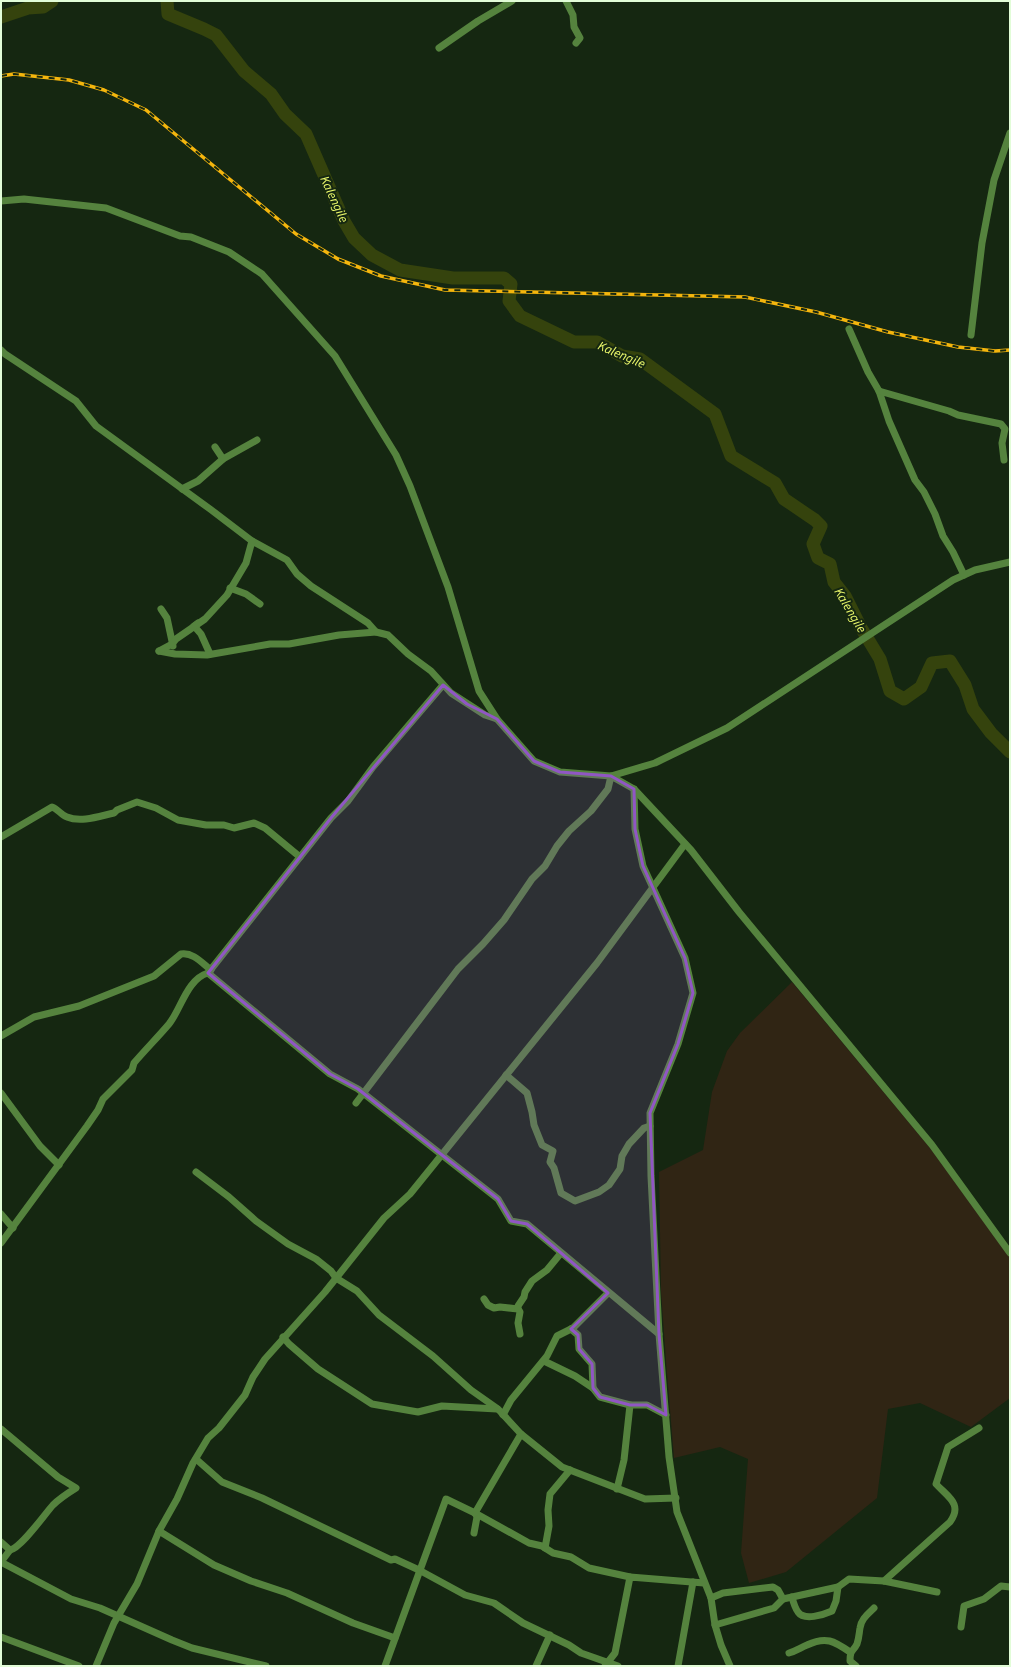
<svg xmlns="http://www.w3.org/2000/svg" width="1011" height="1667" font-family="'Source Sans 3',sans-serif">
<rect width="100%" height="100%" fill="#152711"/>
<path fill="#302514" d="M 792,982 L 930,1148 L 1010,1258 L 1010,1398 L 971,1427 L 920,1403 L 888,1409 L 877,1498 L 786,1572 L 749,1583 L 741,1553 L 748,1459 L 720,1447 L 674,1458 L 666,1361 L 661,1291 L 659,1172 L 703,1150 L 712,1092 L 727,1051 L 740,1033 Z"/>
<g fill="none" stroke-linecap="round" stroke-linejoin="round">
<g stroke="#35430d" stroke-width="13">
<path d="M 167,1 L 168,14 L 204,29 L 216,35 L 244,71 L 271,94 L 285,114 L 306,134 L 344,221 L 354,238 L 372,255 L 400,270 L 453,278 L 504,278 L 511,284 L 509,301 L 520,316 L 574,342 L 597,342 L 622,356 L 640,359 L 715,414 L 731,456 L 775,483 L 784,499 L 815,520 L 821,526 L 813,544 L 818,558 L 830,564 L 834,582 L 845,596 L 860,626 L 880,659 L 890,691 L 904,699 L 921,687 L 932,663 L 950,661 L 965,685 L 973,709 L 991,733 L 1010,752"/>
<path d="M 1,17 L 28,8 L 43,7 L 52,1"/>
</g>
<g stroke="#55833e" stroke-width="7">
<path d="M 566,1 L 573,15 L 574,27 L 580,38 L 576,43"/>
<path d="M 439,48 L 478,21 L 512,1"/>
<path d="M 1,201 L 24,199 L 106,208 L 180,236 L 191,237 L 229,252 L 262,274 L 335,356 L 396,455 L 410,486 L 448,587 L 479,691 L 497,719 L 534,761 L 560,772 L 611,776 L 655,763 L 727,728 L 953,580 L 975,570 L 1010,562"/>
<path d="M 849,329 L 868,372 L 879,391 L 889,421 L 915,480 L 924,492 L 935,514 L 943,536 L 953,552 L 964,575"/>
<path d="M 971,335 L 982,243 L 994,180 L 1010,133"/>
<path d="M 1,350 L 5,354 L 76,401 L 96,426 L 210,509 L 252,541 L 287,560 L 297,574 L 311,586 L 368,623 L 376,632 L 388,635 L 408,654 L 431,671 L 451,693 L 485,715 L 497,719"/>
<path d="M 879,391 L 949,411 L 958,415 L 1001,424 L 1005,429 L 1002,443 L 1004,460"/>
<path d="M 215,447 L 223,459"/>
<path d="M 182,489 L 198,481 L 223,459 L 257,440"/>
<path d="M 230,588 L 246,594 L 260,604"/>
<path d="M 161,609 L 167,618 L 173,646"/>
<path d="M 198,623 L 194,626 L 201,634 L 210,654"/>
<path d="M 159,651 L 175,654 L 207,655 L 270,644 L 289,644 L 339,635 L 376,632"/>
<path d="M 159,651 L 172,644 L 176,639 L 205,619 L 227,595 L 246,563 L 252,541"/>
<path d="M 634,789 L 635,829 L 643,866 L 685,958 L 693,993 L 678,1044 L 650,1113 L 651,1176 L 659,1334 L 669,1457 L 677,1512 L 711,1598 L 715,1625 L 721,1645 L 730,1666"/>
<path d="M 1,837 L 52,807 C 58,809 61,815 67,817 C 81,823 100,816 114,813 L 117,810 L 137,802 L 156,808 L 178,820 L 206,825 L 224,825 L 234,828 L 254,823 L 265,828 L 300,857"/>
<path d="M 208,973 L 330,1074 L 358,1089 L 498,1199 L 511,1221 L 527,1224 L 659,1334"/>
<path d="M 1,1036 L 34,1017 L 79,1006 L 154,976 L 181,954 C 193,952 202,963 211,970"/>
<path d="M 506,1075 L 527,1093 L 532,1112 L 534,1125 L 542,1145 L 553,1151 L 550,1162 L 554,1168 L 561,1193 L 575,1201 L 599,1192 L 609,1185 L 620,1169 L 622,1156 L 629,1144 L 644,1128 L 650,1126"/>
<path d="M 1,1093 L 40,1146 L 59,1165"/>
<path d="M 356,1103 L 458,969 L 483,944 L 504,920 L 532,879 L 545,866 L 557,846 L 569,831 L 591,811 L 608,789 L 611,776 L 634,789 L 691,850 L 739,912 L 932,1145 L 1010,1253"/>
<path d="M 196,1172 L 229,1197 L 256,1221 L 288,1244 L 316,1259 L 331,1271 L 336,1278 L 357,1291 L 379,1315 L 433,1356 L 471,1390 L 498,1409 L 521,1434 L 562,1467 L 645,1499 L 676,1498"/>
<path d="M 1,1214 L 13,1228"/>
<path d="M 1,1243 L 87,1126 L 98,1110 L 103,1099 L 132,1070 L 134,1063 C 145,1050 158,1037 169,1024 C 181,1009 187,979 208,973 L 331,818 L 348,801 L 373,767 L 443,685"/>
<path d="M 484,1299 L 488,1305 L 494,1308 L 500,1307 L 518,1309 L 520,1312 L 518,1323 L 520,1334"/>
<path d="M 518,1309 L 518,1306 L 524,1297 L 525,1292 L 532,1281 L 547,1270 L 561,1253"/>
<path d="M 571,1329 L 578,1335 L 579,1349 L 592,1364 L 593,1388 L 600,1397 L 630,1405"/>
<path d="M 283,1337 L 289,1344 L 318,1369 L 372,1404 L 418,1412 L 442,1406 L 497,1409"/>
<path d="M 544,1361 L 575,1376 L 593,1388"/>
<path d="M 503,1415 L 511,1400 L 547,1356 L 557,1336 L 573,1328 L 608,1293"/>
<path d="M 1,1429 L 58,1477 L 76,1488 C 68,1493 60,1498 53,1505 C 44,1515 21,1548 10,1550"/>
<path d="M 196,1459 L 222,1482 L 262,1498 L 391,1560 L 395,1559 L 419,1570 L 465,1595 L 494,1603 L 523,1623 L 569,1645 L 581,1653 L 618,1666"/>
<path d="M 617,1489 L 624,1460 L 630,1405 L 647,1405 L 666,1415"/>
<path d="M 475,1513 L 529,1543 L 542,1546 L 553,1553 L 571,1557 L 589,1568 L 630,1577"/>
<path d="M 159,1531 L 214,1565 L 251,1581 L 287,1593 L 353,1623 L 395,1638"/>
<path d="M 474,1533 L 477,1517 L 475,1513"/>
<path d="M 1,1542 L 10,1550 L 1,1562"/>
<path d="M 545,1548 L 549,1526 L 548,1510 L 550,1494 L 570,1470"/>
<path d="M 1,1562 L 71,1599 L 100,1608 L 172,1640 L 192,1648 L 266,1666"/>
<path d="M 884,1581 L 950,1522 C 963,1504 948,1497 936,1484 L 948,1447 L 979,1428"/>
<path d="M 792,1597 C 793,1601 795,1608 798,1612 C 804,1621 823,1615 832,1611 L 836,1601 L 838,1587"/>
<path d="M 711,1598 L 723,1593 L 773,1587 L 778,1590 L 783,1599 L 838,1587 L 849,1579 L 884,1581 L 937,1592"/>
<path d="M 715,1625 L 774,1608 L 783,1599"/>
<path d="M 961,1627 L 964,1606 L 984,1599 L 1001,1586 L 1010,1587"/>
<path d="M 1,1637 L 79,1666"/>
<path d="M 789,1653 C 796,1651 800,1648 807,1645 C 826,1636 834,1641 850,1652"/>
<path d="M 96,1666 L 114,1623 L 137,1584 L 159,1531 L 177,1499 L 193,1463 L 208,1438 L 219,1428 L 245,1395 L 253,1377 L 265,1359 L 325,1292 L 384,1218 L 410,1194 L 597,963 L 685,844"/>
<path d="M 385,1666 L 446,1499 L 475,1513 L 521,1434"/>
<path d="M 536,1666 L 550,1635"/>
<path d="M 605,1666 L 615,1653 L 630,1577 L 704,1583"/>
<path d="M 678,1666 L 693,1582"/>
<path d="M 856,1666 L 850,1661 C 850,1649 853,1652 857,1644 C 859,1638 859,1634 860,1628 C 861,1619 868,1614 874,1608"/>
</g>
<g stroke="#f4b50d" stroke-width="3.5">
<path id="rail" d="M 1,76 L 14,74 L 69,80 L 104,90 L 146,110 L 296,234 L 338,259 L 381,276 L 445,290 L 745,297 L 816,312 L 888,332 L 958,347 L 995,351 L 1010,350"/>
</g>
<use href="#rail" stroke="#152711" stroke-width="2" stroke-dasharray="6" stroke-linecap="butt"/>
</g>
<path fill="#9056c4" fill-opacity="0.2" stroke="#9056c4" stroke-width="3" stroke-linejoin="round" d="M 443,685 L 467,704 L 497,719 L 534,761 L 560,772 L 611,776 L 634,789 L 635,829 L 643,866 L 685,958 L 693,993 L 678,1044 L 650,1113 L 659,1334 L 666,1415 L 647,1405 L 630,1405 L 600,1397 L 593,1388 L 592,1364 L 579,1349 L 578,1335 L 571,1329 L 608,1293 L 527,1224 L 511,1221 L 498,1199 L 358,1089 L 330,1074 L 208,973 L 331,818 Z"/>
<g text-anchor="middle" stroke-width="4" stroke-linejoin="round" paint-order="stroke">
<g font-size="13" font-style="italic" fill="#ebf86b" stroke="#152711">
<text transform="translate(335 199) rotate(65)" y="5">Kalengile</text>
<text transform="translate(622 354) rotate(23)" y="5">Kalengile</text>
<text transform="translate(851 610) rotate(59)" y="5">Kalengile</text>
</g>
</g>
<rect width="1011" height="1667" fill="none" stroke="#e2fdd8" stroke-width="4"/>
</svg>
